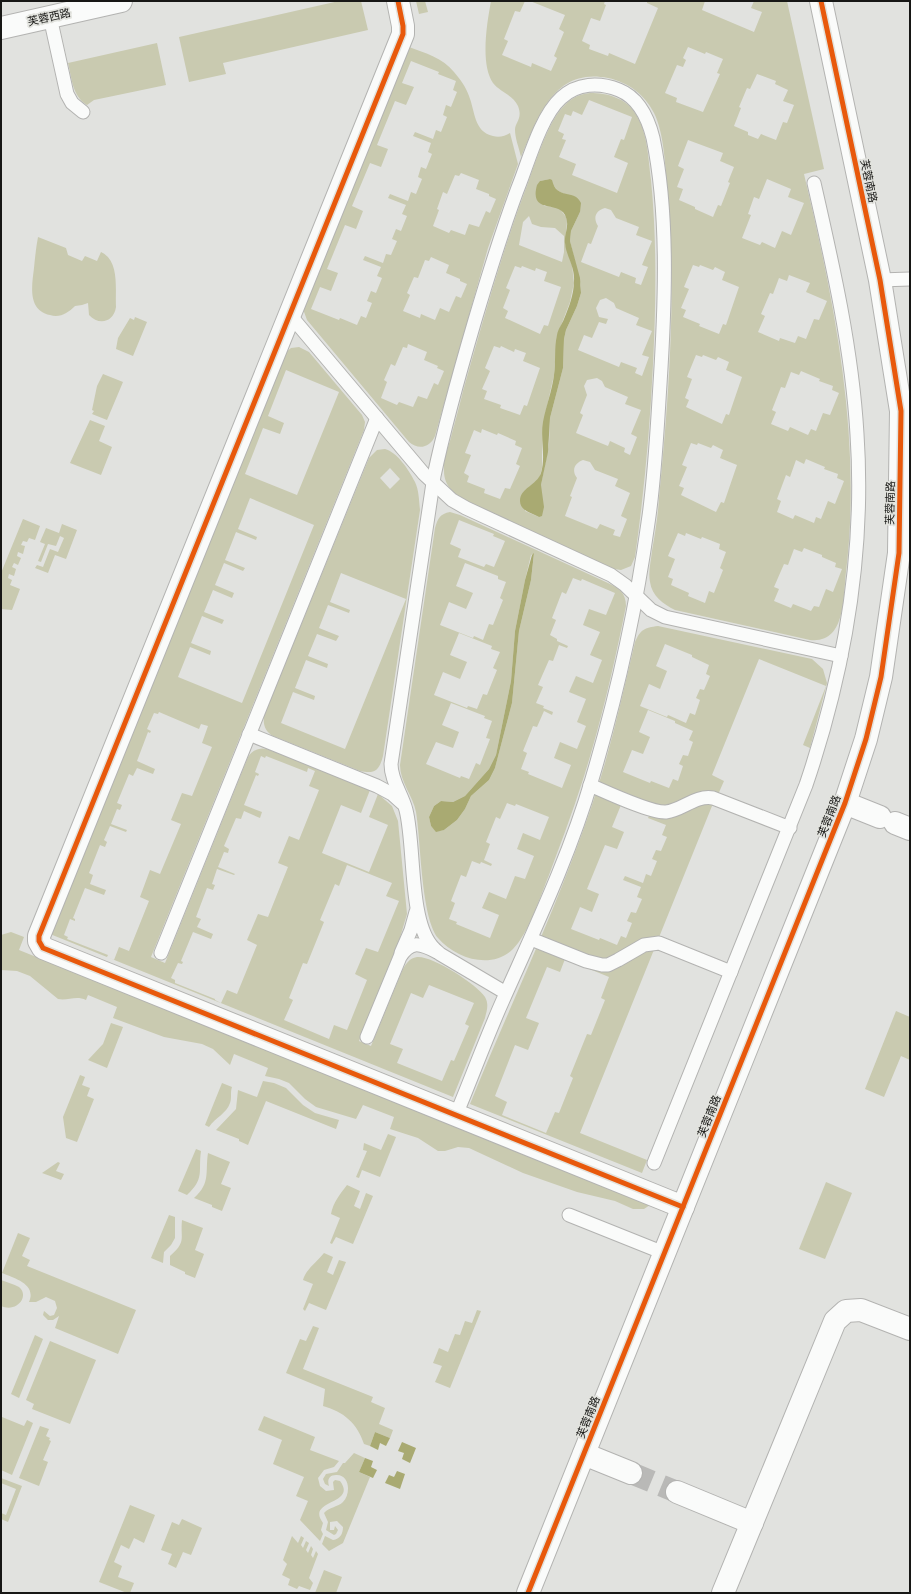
<svg xmlns="http://www.w3.org/2000/svg" width="911" height="1594" font-family="'Work Sans','Noto Sans SC',sans-serif">
<rect width="100%" height="100%" fill="#e1e2df"/>
<g fill="#c9cab0" fill-rule="evenodd">
<path d="M 339,1 L 361,1 L 368,30 L 223,63 L 226,74 L 189,82 L 179,37 Z"/>
<path d="M 416,1 L 425,1 L 428,12 L 419,14 Z"/>
<path d="M 491,1 L 525,1 L 520,12 L 515,11 L 504,39 L 508,41 L 502,55 L 531,67 L 532,63 L 551,71 L 557,58 L 554,56 L 564,32 L 559,29 L 565,15 L 530,1 L 605,1 L 604,4 L 606,5 L 600,21 L 591,18 L 582,41 L 590,45 L 589,49 L 608,56 L 609,53 L 635,64 L 658,8 L 647,3 L 647,1 L 705,1 L 702,10 L 754,32 L 762,12 L 751,8 L 754,1 L 787,1 L 824,169 L 804,174 C 835,305 862,438 846,572 C 843,597 846,644 810,640 L 675,610 C 663,604 652,596 650,582 C 648,572 651,561 652,551 C 655,533 658,516 659,498 C 669,395 677,290 667,186 C 665,164 664,133 654,113 C 645,95 628,82 608,78 C 554,67 538,117 521,157 C 519,148 515,138 515,130 C 515,122 523,119 518,106 C 513,95 500,92 493,83 C 480,64 487,23 491,1 ZM 688,47 L 705,54 L 706,52 L 723,59 L 717,73 L 720,74 L 703,112 L 676,102 L 677,98 L 665,93 L 677,65 L 683,67 L 686,60 L 683,58 ZM 757,74 L 776,81 L 775,84 L 788,90 L 783,101 L 794,105 L 787,123 L 783,122 L 776,140 L 761,134 L 758,139 L 748,135 L 748,132 L 734,126 L 741,108 L 739,107 L 747,88 L 750,89 ZM 688,140 L 723,153 L 720,161 L 734,167 L 728,182 L 730,183 L 721,206 L 718,205 L 713,217 L 695,209 L 695,207 L 679,200 L 683,189 L 677,187 L 684,169 L 678,166 ZM 767,179 L 791,189 L 788,197 L 804,203 L 791,235 L 782,231 L 775,248 L 762,242 L 760,245 L 742,238 L 751,215 L 748,214 L 754,197 L 759,199 ZM 693,265 L 699,267 L 700,265 L 713,270 L 715,267 L 725,272 L 722,280 L 739,287 L 726,325 L 723,324 L 719,334 L 699,326 L 700,324 L 683,317 L 686,310 L 681,308 L 689,289 L 684,287 ZM 789,275 L 810,283 L 806,292 L 827,301 L 819,320 L 814,319 L 806,339 L 798,336 L 795,343 L 780,338 L 779,341 L 758,332 L 765,316 L 761,314 L 770,293 L 773,294 L 779,278 L 787,281 ZM 696,355 L 702,357 L 703,355 L 716,360 L 718,357 L 729,362 L 726,370 L 742,377 L 729,415 L 726,414 L 722,424 L 686,407 L 689,400 L 685,398 L 692,379 L 687,377 ZM 801,371 L 820,379 L 819,381 L 833,386 L 832,390 L 839,393 L 830,415 L 823,413 L 816,431 L 811,429 L 808,435 L 790,427 L 788,431 L 771,424 L 776,412 L 772,410 L 781,387 L 785,388 L 791,372 L 799,375 ZM 691,443 L 697,445 L 698,443 L 711,448 L 713,445 L 723,450 L 720,458 L 737,465 L 724,503 L 721,502 L 716,512 L 681,495 L 684,488 L 679,486 L 687,467 L 682,465 ZM 806,459 L 825,467 L 824,469 L 838,474 L 837,478 L 844,481 L 835,504 L 828,501 L 821,519 L 816,517 L 814,523 L 795,515 L 793,519 L 777,512 L 781,501 L 777,499 L 786,475 L 790,477 L 796,460 L 804,464 ZM 678,533 L 685,536 L 686,533 L 701,539 L 702,537 L 720,544 L 719,549 L 726,552 L 720,568 L 723,570 L 714,593 L 709,591 L 705,603 L 688,596 L 689,593 L 671,585 L 673,579 L 668,577 L 675,559 L 668,556 ZM 804,548 L 822,555 L 822,557 L 836,563 L 835,567 L 842,569 L 833,592 L 826,589 L 819,607 L 814,606 L 811,611 L 793,604 L 791,608 L 774,601 L 779,589 L 774,587 L 784,564 L 788,565 L 794,549 L 802,552 Z"/>
<path d="M 157,43 L 166,85 L 94,100 L 87,105 C 72,96 72,78 68,63 Z"/>
<path d="M 409,47 C 425,53 443,58 454,72 C 460,79 466,87 469,96 C 475,111 474,132 493,136 C 499,138 505,136 510,133 L 518,164 L 488,248 L 435,436 C 430,448 418,450 409,442 L 307,320 L 303,309 ZM 411,61 L 439,72 L 438,74 L 456,81 L 453,90 L 457,92 L 451,107 L 446,105 L 443,115 L 447,117 L 441,132 L 436,130 L 433,139 L 415,132 L 413,136 L 431,143 L 428,152 L 432,154 L 426,169 L 421,167 L 418,177 L 422,179 L 416,194 L 411,192 L 408,201 L 390,194 L 388,198 L 406,205 L 402,214 L 407,216 L 401,231 L 396,229 L 392,239 L 397,241 L 391,255 L 386,254 L 383,263 L 365,256 L 363,260 L 381,267 L 377,276 L 382,278 L 376,293 L 371,291 L 367,301 L 372,303 L 366,318 L 361,316 L 357,325 L 340,318 L 339,320 L 311,309 L 320,287 L 331,291 L 338,273 L 327,269 L 345,225 L 356,229 L 363,211 L 352,206 L 370,163 L 381,167 L 388,149 L 377,145 L 395,101 L 406,105 L 414,87 L 402,83 ZM 461,173 L 479,180 L 476,189 L 489,194 L 489,196 L 496,199 L 490,213 L 486,211 L 479,227 L 469,224 L 465,235 L 451,230 L 449,233 L 433,226 L 439,210 L 437,209 L 443,192 L 447,194 L 455,175 L 459,176 ZM 431,257 L 449,265 L 446,273 L 460,279 L 460,281 L 467,284 L 461,298 L 456,296 L 449,312 L 440,308 L 435,320 L 421,314 L 420,318 L 403,311 L 410,295 L 407,293 L 414,277 L 418,278 L 425,260 L 429,261 ZM 408,344 L 427,352 L 424,360 L 438,366 L 437,368 L 444,371 L 438,385 L 434,383 L 427,399 L 418,396 L 413,407 L 399,402 L 397,405 L 381,398 L 387,382 L 384,380 L 391,364 L 395,366 L 403,347 L 407,348 Z"/>
<path d="M 590,93 C 607,93 626,98 635,113 C 648,132 648,158 651,180 C 657,241 656,303 653,364 C 650,429 644,493 635,557 L 631,566 L 621,570 L 614,569 L 468,502 C 455,494 444,487 444,471 C 443,461 447,450 450,441 C 454,425 459,408 463,391 C 483,321 502,251 528,183 C 535,163 546,130 558,113 C 566,102 576,94 590,93 ZM 589,100 L 632,117 L 624,140 L 621,139 L 614,157 L 628,163 L 617,193 L 572,175 L 576,164 L 559,157 L 566,140 L 562,139 L 564,134 L 558,131 L 565,114 L 571,116 L 573,111 L 582,115 ZM 550,179 C 557,192 559,193 573,196 L 580,212 L 571,231 L 570,241 L 581,286 L 581,293 L 577,306 L 566,330 L 564,339 L 563,368 L 550,418 L 549,444 L 541,485 L 539,517 L 525,511 L 525,490 L 536,482 L 540,476 L 542,468 L 542,436 L 545,415 L 554,375 L 557,336 L 570,302 L 574,283 L 572,265 L 565,244 L 567,222 L 566,217 L 560,209 L 557,207 L 544,206 L 540,181 ZM 605,208 L 611,210 L 616,218 L 639,227 L 636,235 L 652,241 L 642,265 L 648,267 L 641,285 L 635,283 L 636,278 L 621,272 L 619,277 L 581,262 L 588,243 L 591,244 L 598,226 C 593,218 595,211 605,208 ZM 529,216 L 532,224 L 541,227 L 555,228 L 564,236 L 564,252 L 562,262 L 519,245 L 523,222 ZM 515,266 L 521,268 L 522,266 L 535,271 L 536,268 L 547,272 L 544,281 L 561,287 L 548,326 L 544,325 L 540,334 L 505,318 L 508,311 L 503,308 L 510,290 L 506,288 ZM 606,298 L 614,303 L 616,308 L 639,318 L 636,325 L 652,331 L 642,355 L 649,357 L 642,376 L 635,373 L 637,368 L 621,362 L 619,367 L 578,350 L 584,335 L 592,338 L 599,322 L 606,324 L 608,319 L 599,317 L 596,308 L 600,300 ZM 494,346 L 500,348 L 501,346 L 514,352 L 515,349 L 526,353 L 523,361 L 540,368 L 527,406 L 524,405 L 520,415 L 500,408 L 501,405 L 484,399 L 487,391 L 482,389 L 490,371 L 485,368 ZM 597,378 L 602,381 L 605,387 L 628,397 L 625,404 L 641,410 L 631,434 L 637,437 L 630,455 L 624,452 L 625,448 L 610,441 L 608,446 L 576,433 L 583,415 L 580,413 L 587,395 L 584,386 L 587,380 ZM 482,429 L 497,435 L 498,433 L 516,441 L 515,445 L 522,448 L 516,464 L 520,466 L 510,489 L 505,488 L 500,499 L 484,493 L 485,489 L 467,482 L 469,476 L 464,473 L 471,455 L 465,453 L 474,430 L 481,433 ZM 583,460 L 590,462 L 595,470 L 618,479 L 615,486 L 630,493 L 621,516 L 627,519 L 620,537 L 613,535 L 615,530 L 600,524 L 597,529 L 565,516 L 572,497 L 570,496 L 577,478 C 571,470 575,463 583,460 Z"/>
<path d="M 38,237 L 66,248 L 68,255 L 82,261 L 85,256 L 97,261 L 101,252 C 120,261 115,289 116,307 C 114,322 99,326 89,315 L 88,303 L 82,305 L 75,306 C 68,313 60,318 50,315 C 27,310 32,285 34,268 C 35,258 36,247 38,237 Z"/>
<path d="M 135,317 L 147,322 L 133,356 L 116,349 L 118,338 L 130,318 L 134,320 Z"/>
<path d="M 299,347 L 309,352 L 362,415 L 365,422 L 364,430 L 151,957 L 165,963 L 248,757 C 253,750 259,747 267,749 L 370,790 L 361,813 L 341,805 L 322,853 L 369,872 L 388,825 L 369,817 L 378,794 L 392,806 L 398,821 L 407,914 L 399,941 L 359,1041 L 371,1046 L 402,971 C 405,965 409,958 417,957 C 431,955 477,984 485,997 C 489,1004 487,1010 485,1018 L 453,1097 L 50,934 L 285,353 L 291,348 ZM 286,370 L 339,392 L 297,495 L 245,474 L 263,428 L 280,434 L 284,423 L 268,416 ZM 250,498 L 314,525 L 242,703 L 178,677 L 190,647 L 210,655 L 211,651 L 191,643 L 202,616 L 222,624 L 224,620 L 204,612 L 213,590 L 232,598 L 234,593 L 215,585 L 224,563 L 243,571 L 245,568 L 225,560 L 236,532 L 256,540 L 257,537 L 238,529 ZM 159,712 L 199,729 L 201,724 L 208,726 L 202,743 L 212,747 L 192,796 L 182,793 L 171,820 L 181,824 L 160,874 L 150,870 L 140,897 L 149,901 L 129,951 L 119,947 L 114,960 L 107,957 L 108,955 L 67,939 L 68,937 L 64,935 L 70,919 L 75,921 L 75,919 L 73,918 L 85,888 L 104,895 L 106,890 L 90,884 L 93,875 L 89,873 L 100,845 L 105,847 L 107,842 L 104,840 L 110,826 L 126,832 L 127,830 L 111,824 L 117,809 L 120,810 L 122,805 L 117,803 L 129,774 L 133,776 L 137,768 L 153,774 L 155,769 L 137,761 L 148,732 L 150,733 L 151,731 L 147,729 L 154,713 L 158,714 ZM 261,756 L 265,758 L 266,756 L 307,772 L 308,768 L 315,771 L 309,786 L 319,790 L 299,840 L 289,836 L 278,863 L 288,867 L 268,917 L 258,914 L 247,940 L 257,945 L 237,994 L 227,990 L 221,1003 L 215,1000 L 215,999 L 175,983 L 175,980 L 171,978 L 178,963 L 182,964 L 183,962 L 181,961 L 193,932 L 211,939 L 213,934 L 197,927 L 201,919 L 196,917 L 207,888 L 213,890 L 215,885 L 212,884 L 217,869 L 234,875 L 235,874 L 218,867 L 224,852 L 228,853 L 229,849 L 224,846 L 236,818 L 241,819 L 244,811 L 260,818 L 262,812 L 244,805 L 256,775 L 258,776 L 259,774 L 255,772 ZM 347,865 L 392,883 L 386,896 L 399,901 L 378,952 L 366,948 L 355,974 L 367,980 L 347,1030 L 334,1025 L 329,1039 L 284,1020 L 293,1000 L 289,998 L 303,963 L 307,964 L 324,922 L 320,920 L 335,884 L 339,886 ZM 429,985 L 474,1003 L 465,1024 L 469,1026 L 454,1061 L 451,1060 L 442,1081 L 397,1063 L 403,1049 L 390,1044 L 411,993 L 423,998 Z"/>
<path d="M 103,374 L 123,382 L 107,420 L 92,414 L 94,411 L 92,410 L 97,386 Z"/>
<path d="M 90,420 L 105,426 L 99,441 L 112,447 L 101,475 L 70,463 Z"/>
<path d="M 385,449 C 397,452 409,470 415,482 C 419,490 419,501 420,510 L 383,756 C 379,771 375,774 360,771 L 273,736 C 265,731 263,725 264,716 L 369,458 L 377,450 ZM 390,468 L 400,479 L 390,489 L 380,478 ZM 341,573 L 406,599 L 345,749 L 281,723 L 293,692 L 314,700 L 315,696 L 295,688 L 306,660 L 327,668 L 328,664 L 308,656 L 317,634 L 336,641 L 339,636 L 319,628 L 328,605 L 349,613 L 350,610 L 330,602 Z"/>
<path d="M 450,512 L 460,515 L 608,583 C 619,588 626,593 626,606 C 616,656 605,705 591,753 C 579,795 564,835 549,875 C 540,897 529,933 513,949 C 492,970 456,959 438,938 C 421,917 421,842 416,812 C 413,796 400,782 400,765 L 435,528 C 438,518 440,514 450,512 ZM 459,520 L 494,534 L 493,536 L 505,541 L 494,567 L 486,564 L 484,567 L 458,557 L 461,549 L 450,544 ZM 534,554 L 531,580 L 519,631 L 512,703 L 495,768 L 489,780 L 471,796 L 465,809 L 457,820 L 444,830 L 436,831 L 431,826 L 429,817 L 434,806 L 441,801 L 453,802 L 465,796 L 489,769 L 496,755 L 511,681 L 515,631 L 525,580 L 531,555 ZM 465,563 L 498,576 L 498,579 L 506,582 L 500,598 L 503,600 L 493,625 L 489,624 L 483,640 L 474,636 L 473,638 L 440,625 L 449,602 L 466,609 L 473,593 L 456,586 ZM 573,578 L 581,581 L 582,579 L 615,593 L 606,615 L 589,609 L 583,625 L 600,632 L 590,655 L 602,660 L 593,683 L 576,676 L 569,692 L 586,699 L 577,722 L 586,726 L 577,749 L 560,742 L 554,758 L 571,765 L 562,788 L 528,774 L 529,772 L 521,769 L 527,753 L 523,751 L 533,726 L 537,727 L 544,711 L 552,715 L 553,712 L 543,708 L 544,706 L 536,703 L 543,687 L 538,685 L 549,660 L 553,661 L 559,645 L 567,648 L 568,646 L 557,641 L 557,639 L 550,635 L 556,620 L 552,618 L 562,592 L 566,594 ZM 459,633 L 492,646 L 491,649 L 500,652 L 493,668 L 497,670 L 487,695 L 483,694 L 477,709 L 468,706 L 467,708 L 434,695 L 443,672 L 460,679 L 467,662 L 450,655 ZM 451,703 L 485,716 L 484,718 L 492,721 L 486,738 L 490,739 L 480,765 L 476,763 L 469,779 L 461,776 L 460,778 L 426,764 L 436,742 L 453,748 L 459,732 L 442,725 ZM 507,803 L 515,806 L 516,804 L 549,817 L 540,840 L 523,833 L 517,849 L 534,856 L 525,879 L 515,876 L 506,899 L 489,892 L 482,908 L 499,915 L 490,938 L 456,924 L 457,922 L 449,919 L 455,903 L 451,901 L 461,875 L 466,877 L 472,861 L 480,864 L 481,862 L 491,866 L 492,864 L 484,860 L 490,844 L 486,842 L 496,817 L 500,819 Z"/>
<path d="M 23,519 L 40,526 L 35,540 L 29,538 L 27,542 L 23,541 L 21,545 L 25,546 L 23,554 L 18,552 L 17,556 L 21,558 L 18,565 L 14,563 L 12,567 L 16,569 L 14,576 L 9,574 L 8,578 L 12,580 L 10,585 L 20,589 L 12,610 L 1,609 L 1,573 Z"/>
<path d="M 62,524 L 77,530 L 66,559 L 55,555 L 48,573 L 35,568 L 37,565 L 43,567 L 50,549 L 58,552 L 64,538 L 60,536 L 56,546 L 48,544 L 41,562 L 38,561 L 45,544 L 40,542 L 46,528 L 59,533 Z"/>
<path d="M 658,626 L 812,659 L 823,669 L 827,683 L 810,748 L 803,745 L 826,686 L 759,659 L 712,775 L 724,781 L 713,806 L 712,806 L 580,1133 L 647,1160 L 642,1173 L 470,1104 C 510,1005 558,906 592,805 C 610,752 622,697 635,642 C 641,629 644,628 658,626 ZM 665,644 L 692,655 L 692,657 L 709,665 L 706,674 L 710,676 L 704,690 L 700,689 L 696,698 L 700,700 L 695,715 L 690,713 L 686,723 L 668,715 L 667,717 L 640,706 L 649,684 L 660,689 L 667,671 L 656,666 ZM 648,710 L 675,721 L 675,723 L 693,731 L 689,740 L 693,742 L 688,756 L 683,755 L 679,764 L 683,766 L 678,781 L 673,779 L 669,788 L 651,781 L 650,783 L 623,772 L 632,750 L 643,754 L 650,737 L 639,732 ZM 621,805 L 649,816 L 648,818 L 666,825 L 662,835 L 667,837 L 661,851 L 656,850 L 652,859 L 657,861 L 651,876 L 646,874 L 643,883 L 625,876 L 623,880 L 641,887 L 637,897 L 642,899 L 636,913 L 631,912 L 627,921 L 632,923 L 626,938 L 621,936 L 617,945 L 600,938 L 599,940 L 571,929 L 580,907 L 592,912 L 599,894 L 587,889 L 605,845 L 617,849 L 624,832 L 612,827 ZM 565,959 L 609,977 L 601,998 L 605,1000 L 591,1035 L 587,1034 L 570,1076 L 573,1078 L 559,1113 L 555,1112 L 546,1133 L 502,1115 L 507,1102 L 495,1096 L 515,1045 L 528,1050 L 539,1023 L 526,1018 L 547,967 L 560,972 Z"/>
<path d="M 11,932 L 24,937 L 19,950 L 650,1205 L 644,1209 L 633,1209 L 615,1201 L 577,1192 L 523,1173 L 469,1148 L 458,1147 L 445,1151 L 438,1151 L 418,1138 L 390,1129 L 394,1117 L 363,1105 L 356,1119 L 316,1107 L 305,1099 L 289,1083 L 279,1079 L 265,1076 L 268,1068 L 234,1054 L 230,1065 L 213,1049 L 202,1044 L 164,1037 L 113,1018 L 117,1007 L 88,995 L 86,1000 C 76,995 68,1001 58,999 L 30,976 L 17,971 L 1,970 L 1,935 Z"/>
<path d="M 896,1011 L 910,1017 L 910,1060 L 901,1056 L 884,1097 L 865,1089 Z"/>
<path d="M 111,1023 L 123,1027 L 107,1068 L 88,1060 L 103,1044 Z"/>
<path d="M 80,1075 L 85,1077 L 82,1085 L 90,1088 L 87,1096 L 94,1099 L 77,1142 L 66,1138 L 63,1117 Z"/>
<path d="M 263,1081 L 274,1083 L 286,1088 L 303,1105 L 315,1113 L 339,1120 L 336,1129 L 266,1101 L 248,1145 L 239,1141 L 239,1139 L 216,1130 L 236,1109 L 238,1090 L 257,1097 Z"/>
<path d="M 222,1083 L 232,1087 C 230,1092 232,1098 230,1103 C 227,1113 215,1118 209,1127 L 205,1125 Z"/>
<path d="M 388,1134 L 396,1137 L 380,1177 L 362,1170 L 359,1178 L 356,1177 L 367,1151 L 363,1150 L 364,1143 L 381,1150 Z"/>
<path d="M 196,1149 L 201,1151 C 198,1172 205,1178 187,1195 L 178,1191 Z"/>
<path d="M 208,1153 L 230,1162 L 221,1184 L 231,1188 L 222,1211 L 212,1207 L 212,1205 L 194,1198 C 211,1183 205,1172 208,1153 Z"/>
<path d="M 58,1162 L 60,1163 L 56,1171 L 64,1174 L 61,1180 L 42,1173 Z"/>
<path d="M 826,1182 L 852,1193 L 825,1259 L 799,1249 Z"/>
<path d="M 347,1185 L 360,1191 L 354,1206 L 360,1209 L 366,1193 L 373,1196 L 353,1244 L 336,1237 L 332,1244 L 330,1243 L 340,1218 L 331,1214 C 333,1203 340,1194 347,1185 Z"/>
<path d="M 169,1215 L 175,1217 L 175,1238 L 171,1245 L 164,1252 L 163,1263 L 151,1258 Z"/>
<path d="M 182,1220 L 203,1228 L 195,1250 L 204,1254 L 195,1278 L 185,1274 L 185,1272 L 170,1265 L 170,1256 C 187,1241 180,1239 182,1220 Z"/>
<path d="M 18,1233 L 30,1238 L 22,1256 L 30,1260 L 27,1266 L 136,1310 L 118,1354 L 55,1328 L 59,1316 L 53,1320 L 48,1320 L 43,1315 L 44,1311 L 50,1316 L 54,1315 L 57,1308 L 55,1301 L 46,1297 L 36,1302 L 29,1302 C 37,1284 14,1278 2,1273 Z"/>
<path d="M 324,1253 L 333,1257 L 327,1272 L 333,1275 L 339,1260 L 346,1262 L 326,1310 L 309,1303 L 305,1311 L 303,1309 L 313,1284 L 303,1280 C 306,1269 317,1262 324,1253 Z"/>
<path d="M 1,1280 C 6,1282 14,1284 19,1287 C 30,1296 17,1313 1,1306 Z"/>
<path d="M 477,1310 L 481,1311 L 450,1388 L 435,1382 L 442,1366 L 433,1363 L 439,1348 L 448,1352 L 455,1334 L 460,1335 L 465,1321 L 472,1323 Z"/>
<path d="M 313,1326 L 319,1328 L 303,1369 L 373,1397 L 371,1402 L 385,1408 L 379,1424 L 393,1430 L 390,1438 L 375,1432 L 370,1446 L 364,1444 C 357,1423 344,1412 323,1406 L 325,1389 L 286,1373 L 300,1339 L 306,1341 Z"/>
<path d="M 35,1335 L 43,1339 L 19,1398 L 11,1394 Z"/>
<path d="M 50,1341 L 96,1360 L 70,1424 L 32,1409 L 34,1404 L 26,1400 Z"/>
<path d="M 264,1416 L 315,1437 L 310,1450 L 339,1461 L 334,1467 L 324,1470 L 318,1478 L 320,1486 L 326,1491 L 334,1490 L 333,1482 L 335,1480 L 340,1481 C 358,1505 305,1499 323,1523 L 321,1530 L 323,1534 L 320,1541 L 300,1520 L 308,1501 L 296,1496 L 304,1477 L 273,1464 L 282,1440 L 258,1430 Z"/>
<path d="M 2,1417 L 24,1426 L 27,1420 L 33,1423 L 12,1475 L 1,1470 Z"/>
<path d="M 40,1426 L 49,1429 L 46,1436 L 50,1438 L 49,1440 L 51,1441 L 43,1460 L 48,1462 L 39,1486 L 19,1478 Z"/>
<path d="M 354,1453 L 365,1458 L 359,1472 L 370,1477 L 343,1543 L 329,1551 L 322,1544 L 325,1536 L 333,1540 C 340,1539 343,1534 343,1527 L 337,1521 L 330,1522 L 330,1530 L 334,1530 L 335,1526 L 338,1530 L 336,1534 L 334,1535 L 326,1530 L 328,1522 L 324,1513 C 329,1507 338,1507 343,1502 C 351,1494 350,1474 336,1475 C 329,1475 327,1480 329,1486 L 325,1484 L 323,1479 L 326,1474 L 337,1472 L 343,1463 L 345,1463 Z"/>
<path d="M 1,1478 L 22,1486 L 8,1522 L 1,1519 L 1,1513 L 6,1515 L 16,1489 L 1,1483 Z"/>
<path d="M 130,1505 L 155,1515 L 144,1543 L 134,1538 L 129,1549 L 121,1545 L 114,1562 L 122,1566 L 118,1577 L 134,1583 L 130,1593 L 127,1593 L 99,1582 Z"/>
<path d="M 182,1519 L 202,1528 L 191,1555 L 183,1552 L 176,1568 L 168,1564 L 172,1554 L 161,1550 L 172,1522 L 179,1525 Z"/>
<path d="M 292,1536 L 298,1543 L 301,1536 L 304,1538 L 301,1545 L 303,1548 L 306,1541 L 309,1543 L 306,1550 L 308,1553 L 311,1546 L 313,1549 L 311,1555 L 313,1558 L 316,1551 L 318,1554 L 309,1578 L 313,1583 L 310,1590 L 299,1586 L 297,1589 L 288,1585 L 290,1579 L 282,1575 L 287,1564 L 283,1560 Z"/>
<path d="M 324,1570 L 342,1577 L 336,1593 L 315,1593 Z"/>
</g>
<g fill="#a9aa72">
<path d="M 550,179 L 552,180 C 557,201 574,188 581,203 L 580,212 L 571,231 L 570,241 L 580,278 L 581,293 L 577,306 L 566,330 L 564,339 L 563,368 L 550,418 L 548,452 L 541,485 L 544,507 L 542,516 L 539,517 C 532,513 520,511 520,501 C 520,488 537,485 541,473 C 546,457 540,439 543,422 C 546,406 552,391 554,375 C 556,362 554,348 557,335 C 558,329 562,324 564,319 C 569,307 574,294 574,281 C 575,266 566,256 565,243 C 564,236 568,229 567,222 C 565,196 528,218 537,185 L 540,181 Z"/>
<path d="M 534,553 L 531,580 L 519,631 L 512,703 L 495,768 L 489,780 L 471,796 L 465,809 L 457,820 L 444,830 L 436,832 L 431,826 L 429,817 L 434,806 L 441,801 L 453,802 L 465,796 L 489,769 L 496,755 L 511,681 L 515,631 L 525,580 L 532,555 Z"/>
<path d="M 375,1432 L 390,1438 L 386,1446 L 380,1443 L 378,1450 L 370,1446 Z"/>
<path d="M 402,1442 L 416,1448 L 410,1463 L 402,1459 L 404,1453 L 398,1451 Z"/>
<path d="M 365,1458 L 373,1461 L 371,1467 L 377,1470 L 373,1478 L 359,1472 Z"/>
<path d="M 397,1471 L 405,1474 L 400,1489 L 385,1483 L 389,1475 L 394,1477 Z"/>
</g>
<g fill="none" stroke-linecap="round" stroke-linejoin="round">
<path stroke="#b9b9b7" stroke-width="22" stroke-dasharray="22 11" stroke-linecap="butt" d="M 631,1473 L 677,1492"/>
<g stroke="#b3b3b1" stroke-width="15">
<g id="service">
<path d="M 50,17 L 67,94 L 72,103 L 83,112"/>
<path d="M 880,280 L 910,279"/>
<path d="M 290,315 L 424,474 L 452,500 L 466,508 L 611,575 L 625,585 L 651,610 L 665,617 L 841,656"/>
<path d="M 249,734 L 377,786 L 392,794 L 402,803"/>
<path d="M 590,785 C 606,792 651,813 666,812 C 683,810 695,795 713,798 L 790,828"/>
<path d="M 531,939 L 586,961 L 602,965 L 608,965 L 618,960 L 644,945 L 659,943 L 731,972"/>
<path d="M 161,953 L 377,418"/>
<path d="M 401,953 L 411,930 L 416,912"/>
<path d="M 367,1037 L 400,957 C 411,940 420,943 437,952"/>
<path d="M 456,1115 C 472,1077 486,1038 503,1000 C 535,928 570,855 592,779 C 617,695 636,609 648,523 C 655,477 657,430 660,384 C 665,306 669,215 653,138 C 648,118 639,98 619,90 C 599,82 577,83 561,98 C 542,115 530,156 521,180 C 503,226 489,273 475,320 C 460,371 445,424 434,476 L 391,764 C 391,781 402,794 406,810 C 415,845 409,918 431,945 C 433,948 437,951 440,954 L 506,993"/>
<path d="M 654,1163 L 806,785 C 844,673 865,553 857,434 C 852,349 833,266 814,183"/>
<path d="M 569,1215 L 664,1253"/>
</g>
</g>
<g stroke="#b3b3b1" stroke-width="24">
<g id="minor">
<path d="M 398,1 L 403,26 L 403,34 L 39,936 L 39,941 L 43,948 L 683,1207"/>
<path d="M 845,803 L 880,817"/>
<path d="M 895,823 L 910,829"/>
<path d="M 584,1454 L 631,1473"/>
<path d="M 677,1492 L 752,1523"/>
<path d="M 723,1593 L 835,1321 L 846,1311 L 861,1310 L 910,1329"/>
</g>
</g>
<g stroke="#b3b3b1" stroke-width="24">
<path id="tertiary" d="M 528,1593 L 845,803 L 866,739 L 881,677 L 899,553 L 901,411 L 880,280 L 821,1"/>
</g>
<g stroke="#b3b3b1" stroke-width="24">
<path id="secondary" d="M 1,28 L 121,1"/>
</g>
<use href="#service" stroke="#fafbfa" stroke-width="13"/>
<use href="#minor" stroke="#fafbfa" stroke-width="22"/>
<use href="#tertiary" stroke="#fafbfa" stroke-width="22"/>
<use href="#secondary" stroke="#fafbfa" stroke-width="22"/>
<g stroke="#e2e3de" stroke-width="8">
<g id="cycleway">
<path d="M 398,1 L 403,26 L 403,34 L 39,936 L 39,941 L 43,948 L 683,1207"/>
<path d="M 528,1593 L 845,803 L 866,739 L 881,677 L 899,553 L 901,411 L 880,280 L 821,1"/>
</g>
</g>
<use href="#cycleway" stroke="#e8590c" stroke-width="5"/>
</g>
<g text-anchor="middle" stroke-width="3.5" stroke-linejoin="round" paint-order="stroke">
<g font-size="11" fill="#171715" stroke="#e2e3de">
<text transform="translate(49 17) rotate(-13)" y="4">芙蓉西路</text>
<text transform="translate(869 181) rotate(78)" y="4">芙蓉南路</text>
<text transform="translate(890 503) rotate(-89)" y="4">芙蓉南路</text>
<text transform="translate(829 816) rotate(-69)" y="4">芙蓉南路</text>
<text transform="translate(709 1116) rotate(-68)" y="4">芙蓉南路</text>
<text transform="translate(588 1417) rotate(-68)" y="4">芙蓉南路</text>
</g>
</g>
<rect width="911" height="1594" fill="none" stroke="#171715" stroke-width="4"/>
</svg>
